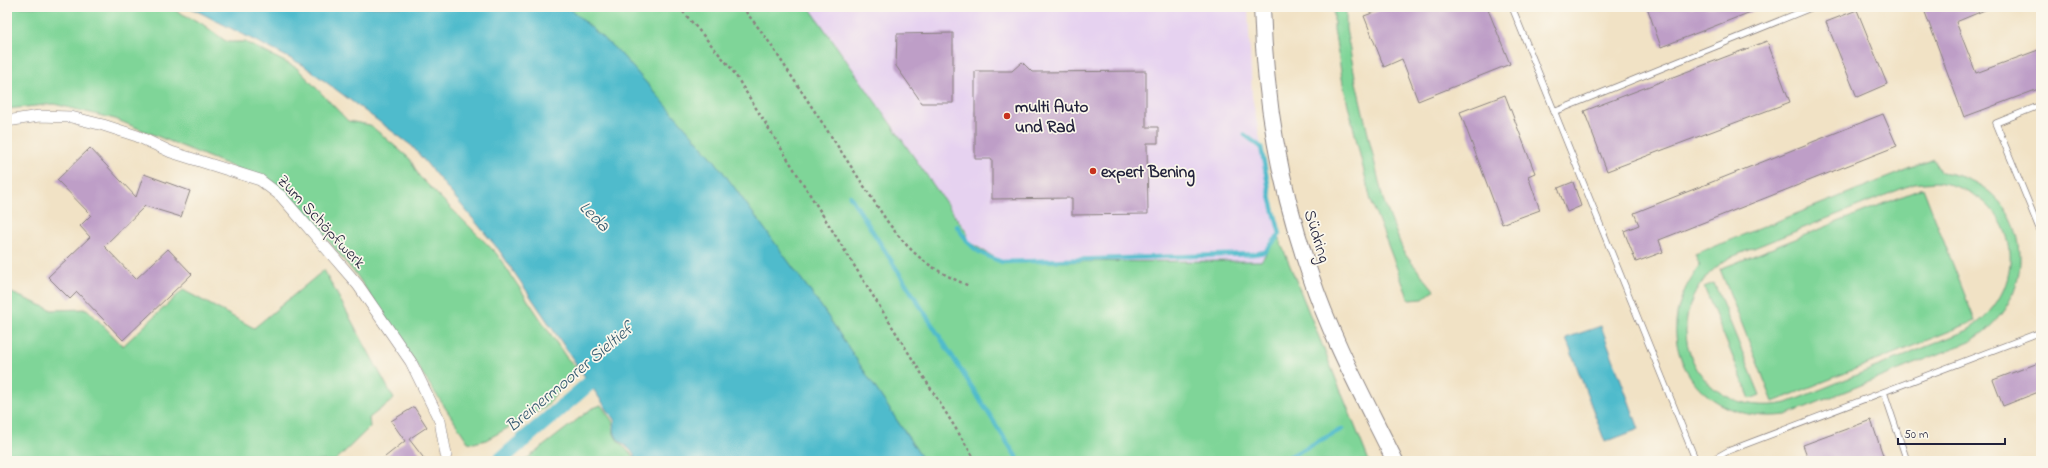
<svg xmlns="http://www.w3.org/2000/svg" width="2048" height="468" font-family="'Indie Flower',sans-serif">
<rect width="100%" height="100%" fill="#fbf7ec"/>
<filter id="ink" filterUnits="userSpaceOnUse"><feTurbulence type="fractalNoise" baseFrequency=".025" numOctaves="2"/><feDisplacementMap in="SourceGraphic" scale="8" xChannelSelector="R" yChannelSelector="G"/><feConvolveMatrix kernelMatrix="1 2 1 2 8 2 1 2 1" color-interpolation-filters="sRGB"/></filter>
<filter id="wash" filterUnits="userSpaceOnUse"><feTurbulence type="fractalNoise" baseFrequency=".012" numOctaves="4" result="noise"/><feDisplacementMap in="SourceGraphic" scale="16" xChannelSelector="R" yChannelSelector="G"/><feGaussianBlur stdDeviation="0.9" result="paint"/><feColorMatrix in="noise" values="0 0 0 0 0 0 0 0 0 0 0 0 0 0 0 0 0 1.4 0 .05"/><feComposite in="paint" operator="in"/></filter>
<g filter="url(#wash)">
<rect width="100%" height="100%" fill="#f1e2c5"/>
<path fill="#e6d2f0" d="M 809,7 L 1248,7 L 1252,96 L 1278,236 L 1261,261 L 1002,262 L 966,240 L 967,233 Z"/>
<g fill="#7fd598" stroke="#507c6a" fill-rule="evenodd">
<path d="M 7,7 L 168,7 L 201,23 L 227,42 L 245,42 L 297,68 L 348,121 L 370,125 L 410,159 L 419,176 L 496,253 L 566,357 L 576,367 L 572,378 L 565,383 L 546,407 L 486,440 L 474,443 L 468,442 L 358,277 L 318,228 L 270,182 L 115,119 L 54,104 L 7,109 Z"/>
<path d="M 554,7 L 809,7 L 967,233 L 966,240 L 1002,262 L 1261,261 L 1278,236 L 1369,461 L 916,461 Z"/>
<path d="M 1334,7 L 1346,7 L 1346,29 L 1356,82 L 1383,199 L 1404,253 L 1434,290 L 1423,299 L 1409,300 L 1371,201 L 1343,84 L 1334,29 Z"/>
<path d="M 1934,159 L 1940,172 C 2033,183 2048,297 1969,342 L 1786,415 C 1695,427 1642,337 1700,266 L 1695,254 ZM 1936,182 C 2018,192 2037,285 1968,330 L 1787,403 C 1691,423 1647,309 1729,258 L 1913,184 Z"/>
<path d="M 1923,188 L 1975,321 L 1773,402 L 1720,269 Z"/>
<path d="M 324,270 L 394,399 L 369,418 L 370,427 L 335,461 L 7,461 L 7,291 L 52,310 L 87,309 L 123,346 L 183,290 L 254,328 Z"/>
<path d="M 1714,283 L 1760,395 L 1750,399 L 1704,287 Z"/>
<path d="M 601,405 L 613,422 C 610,438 624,446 634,457 L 635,461 L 524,461 L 591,409 Z"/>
</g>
<g fill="#50bbcc" stroke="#396e84">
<path d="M 189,7 L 568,7 L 621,54 L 715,161 L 821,306 L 924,461 L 636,461 C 633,443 609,445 615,421 L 499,250 L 412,146 L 303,65 Z"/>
<path d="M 1601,326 L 1639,429 L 1605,442 L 1566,338 Z"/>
</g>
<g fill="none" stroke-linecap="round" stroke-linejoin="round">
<g stroke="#50bbcc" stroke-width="4.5">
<path d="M 850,196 L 1019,461"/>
<path d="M 957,226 C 972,249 975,252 1002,262 L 1253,254 L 1265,252 L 1280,234 L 1271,200 L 1261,147 L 1245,135"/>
<path d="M 1281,461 L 1342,429"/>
</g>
<path stroke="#50bbcc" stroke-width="15" d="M 499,461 L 606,369"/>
</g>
<g id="blocks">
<g fill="#be9ec7">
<path d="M 1380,7 L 1487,7 L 1510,64 L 1418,101 L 1402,59 L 1384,67 L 1364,16 L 1381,10 Z"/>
<path d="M 1647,7 L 1761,7 L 1761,8 L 1661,47 Z"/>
<path d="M 1923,7 L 1992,7 L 1956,22 L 1976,73 L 2041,49 L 2041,88 L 1964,117 Z"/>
<path d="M 1857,10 L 1887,84 L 1857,97 L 1826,22 Z"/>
<path d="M 953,33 L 953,103 L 922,103 L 896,66 L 897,34 Z"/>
<path d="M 1767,41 L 1790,102 L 1607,171 L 1584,111 Z"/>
<path d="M 1022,62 L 1032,72 L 1038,72 L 1146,71 L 1146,127 L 1158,127 L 1158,143 L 1147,143 L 1148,214 L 1072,215 L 1072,198 L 992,199 L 992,159 L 975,159 L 975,71 L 1012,71 Z"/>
<path d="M 1505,95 L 1535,173 L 1528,176 L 1540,210 L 1502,224 L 1460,112 Z"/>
<path d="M 1883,114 L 1897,146 L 1659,240 L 1663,252 L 1636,262 L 1624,231 L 1639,225 L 1634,213 Z"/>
<path d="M 90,148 L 136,197 L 144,174 L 190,191 L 181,217 L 145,206 L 104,246 L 136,279 L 168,249 L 192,274 L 123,340 L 77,292 L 70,299 L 48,277 L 90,237 L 80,226 L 91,215 L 57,180 Z"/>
<path d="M 1573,182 L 1581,206 L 1567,212 L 1558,188 Z"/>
<path d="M 2041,362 L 2041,391 L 2003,406 L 1993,380 Z"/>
<path d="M 414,407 L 427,427 L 409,439 L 426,461 L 380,461 L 405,441 L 391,421 Z"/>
<path d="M 1871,420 L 1885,461 L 1809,461 L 1803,445 Z"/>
</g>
</g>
</g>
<g filter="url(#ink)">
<use href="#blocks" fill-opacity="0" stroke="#8a8280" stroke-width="1"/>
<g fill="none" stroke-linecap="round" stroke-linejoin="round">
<g stroke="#8a8280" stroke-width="7">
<g id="lane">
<path d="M 1512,7 L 1696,461"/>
<path d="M 2041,105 L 1996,123 L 2041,233"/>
<path d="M 1554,112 L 1813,7"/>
<path d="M 1884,392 L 1907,461"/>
<path d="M 1710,461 L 1728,451 L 2041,332"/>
</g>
</g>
<g stroke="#8a8280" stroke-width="12">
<path id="street" d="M 7,121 L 39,116 L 71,117 L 103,125 L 137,136 L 171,152 L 260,180 L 281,196 L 358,285 L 411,362 L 440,421 L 446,455"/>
</g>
<g stroke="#8a8280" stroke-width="18">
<path id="secondary" d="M 1262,7 C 1265,101 1279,185 1310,274 C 1331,338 1365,400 1395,461"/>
</g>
<g stroke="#8a8280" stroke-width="2.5" stroke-dasharray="3 3" stroke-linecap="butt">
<path d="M 679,7 L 731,68 L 976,461"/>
<path d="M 742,7 L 765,36 L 887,221 C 912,255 930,269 969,286"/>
</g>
<use href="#lane" stroke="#fff" stroke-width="5.5"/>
<use href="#street" stroke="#fff" stroke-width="11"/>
<use href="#secondary" stroke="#fff" stroke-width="16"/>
</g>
</g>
<g fill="#c8321e" stroke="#fbf7ec" stroke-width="1.5">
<circle cx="1007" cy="116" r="4"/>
<circle cx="1093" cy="171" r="4"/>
</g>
<g text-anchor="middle" stroke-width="3.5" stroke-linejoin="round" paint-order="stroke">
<g font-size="17" font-weight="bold" fill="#22223b" stroke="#fbf7ec" text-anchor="start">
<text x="1015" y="112">multi Auto<tspan x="1015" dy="20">und Rad</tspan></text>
<text x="1101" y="177">expert Bening</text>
</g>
<g font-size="17" fill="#22223b" stroke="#fbf7ec">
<text transform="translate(322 221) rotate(47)" y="6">Zum Schöpfwerk</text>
<text transform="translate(1318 236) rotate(73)" y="6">Südring</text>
</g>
<g font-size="18" font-style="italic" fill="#32586e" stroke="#fbf7ec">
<text transform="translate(595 216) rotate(45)" y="6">Leda</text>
<text transform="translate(569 377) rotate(-40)" y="6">Breinermoorer Sieltief</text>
</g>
</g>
<rect width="2048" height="468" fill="none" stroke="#fbf7ec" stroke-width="24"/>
<path d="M1898 438v6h107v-6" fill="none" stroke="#22223b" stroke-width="2"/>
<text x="1904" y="438" font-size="12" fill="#22223b" stroke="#fbf7ec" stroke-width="3" paint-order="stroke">50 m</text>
</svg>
